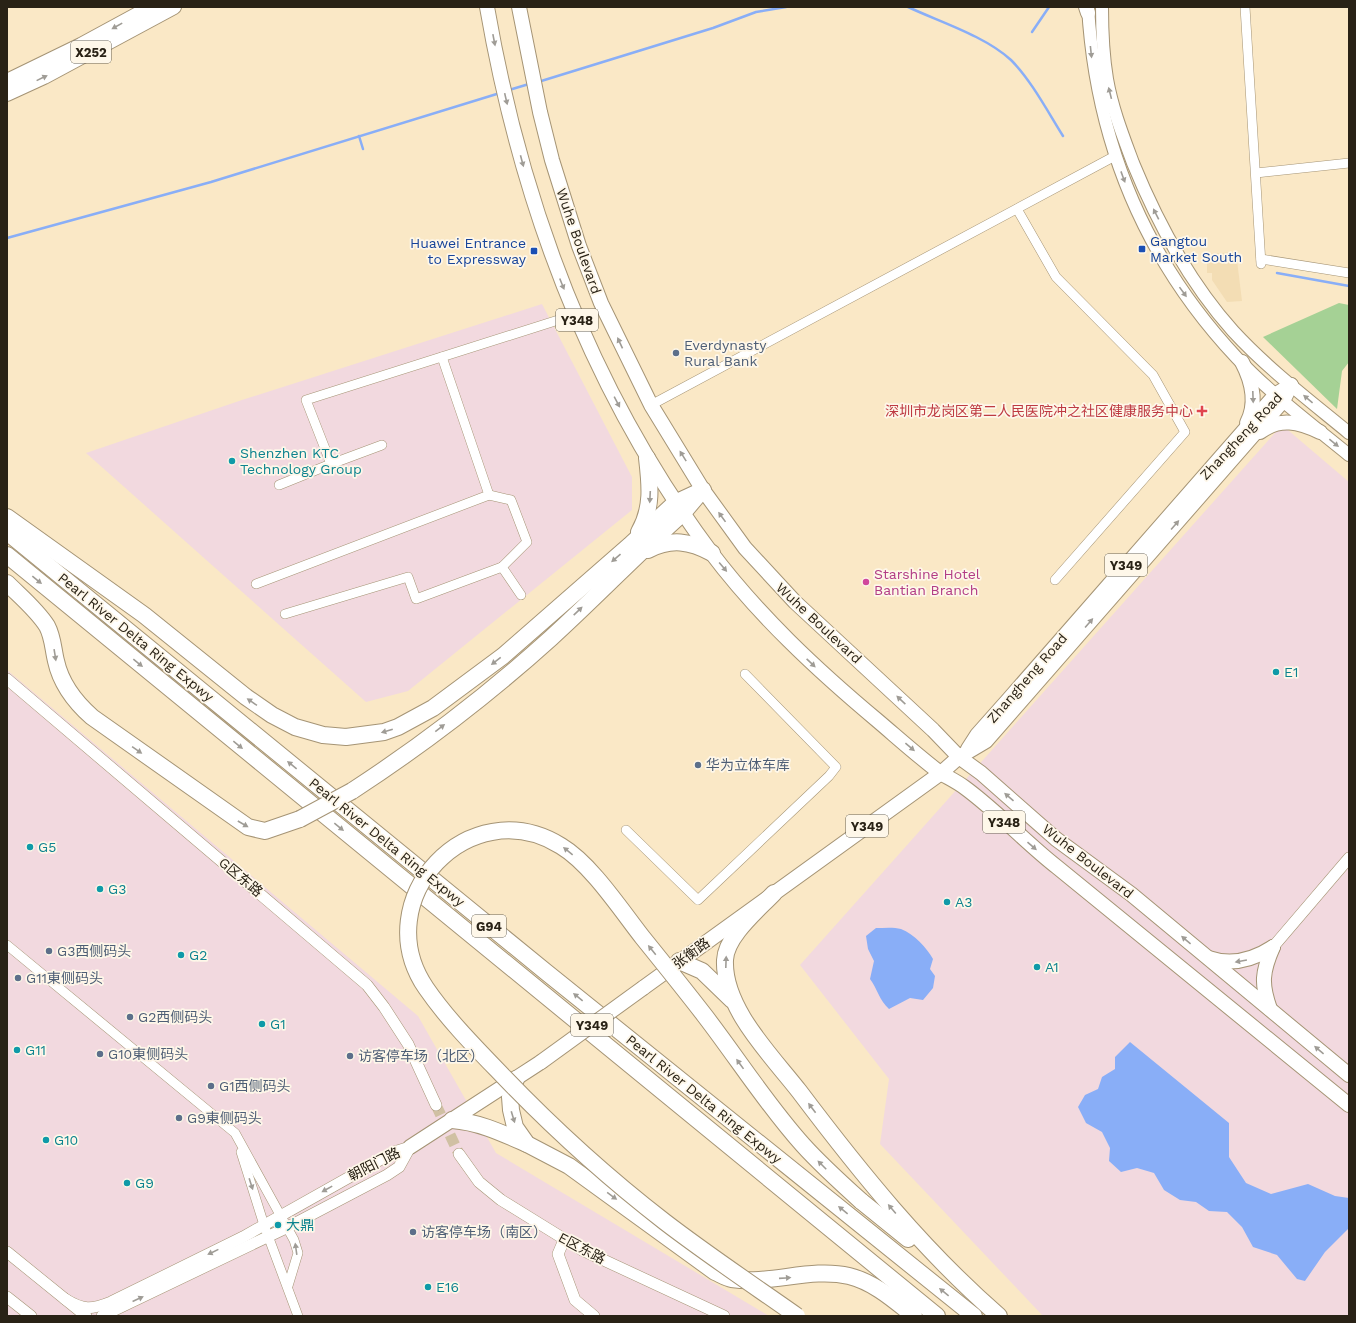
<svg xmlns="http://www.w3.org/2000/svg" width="1356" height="1323" font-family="'Work Sans','Noto Sans SC',sans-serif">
<rect width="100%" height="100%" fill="#fae8c6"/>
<g fill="#f2d9df">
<path d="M 542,304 L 632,477 L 632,510 L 408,691 L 366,702 L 86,453 L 242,400 Z"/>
<path d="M 1282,425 L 1349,482 L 1349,1316 L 1043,1316 L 880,1144 L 889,1079 L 800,965 Z"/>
<path d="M 7,670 L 418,1016 L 496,1153 L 769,1316 L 7,1316 Z"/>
</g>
<path fill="#f3ddb4" d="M 1236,252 L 1242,301 L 1227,302 L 1212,280 L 1212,273 L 1207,273 L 1207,254 Z"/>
<path fill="#a5d195" d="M 1339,303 L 1349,305 L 1349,362 L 1342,371 L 1337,409 L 1263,337 Z"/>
<g fill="#89aef7">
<path d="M 876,928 C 884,928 894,927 901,929 C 914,934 927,948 933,959 L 930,969 L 935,976 L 933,988 L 923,1000 L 910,998 L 889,1009 C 879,1000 878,990 870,979 L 874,961 L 868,949 L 866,936 Z"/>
<path d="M 1130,1042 L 1229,1123 L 1229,1157 L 1246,1183 L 1271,1194 L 1308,1184 L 1335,1196 L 1349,1198 L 1349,1228 L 1325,1252 L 1305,1281 L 1297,1279 L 1277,1255 L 1253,1247 L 1242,1227 L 1227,1212 L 1209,1211 L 1196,1202 L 1180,1200 L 1164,1190 L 1154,1173 L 1137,1168 L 1121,1172 L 1109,1161 L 1110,1148 L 1102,1132 L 1086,1123 L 1078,1107 L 1085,1095 L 1098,1089 L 1102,1077 L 1115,1069 L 1115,1057 Z"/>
</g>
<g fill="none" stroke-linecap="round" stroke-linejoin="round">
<g stroke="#89aef7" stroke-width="2.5">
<path d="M 908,7 C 940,22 985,36 1011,60 C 1031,80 1048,112 1063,136"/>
<path d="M 1032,32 L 1049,7"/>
<path d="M 538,82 L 713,28 L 756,12 L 786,7"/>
<path d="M 509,90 L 529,84"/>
<path d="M 359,136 L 363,149"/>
<path d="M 7,238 L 211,182 L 500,93"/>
<path d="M 1277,273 L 1349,286"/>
</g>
<path stroke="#d0c0a3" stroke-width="11" stroke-dasharray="11 5.5" stroke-linecap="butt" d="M 436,1105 L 459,1154"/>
<g stroke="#a59475" stroke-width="10">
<g id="minor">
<path d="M 1245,7 L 1261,264"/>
<path d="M 1256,173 L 1349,163"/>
<path d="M 1017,209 L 1056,277 L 1153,375 L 1185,432 L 1055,580"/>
<path d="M 1261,259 L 1349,273"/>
<path d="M 651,405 L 1115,156"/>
<path d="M 382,445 L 331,464 L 306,400 L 574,315"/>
<path d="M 279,485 L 331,464"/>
<path d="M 489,495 L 511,500 L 527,542 L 502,567 L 521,595"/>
<path d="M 256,584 L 489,495 L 442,357"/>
<path d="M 285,614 L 408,577 L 416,599 L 502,567"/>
<path d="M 626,830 L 698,900 L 829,776 L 836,767 L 745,674"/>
<path d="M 7,945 L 235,1133 L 294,1240 L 298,1253 L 288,1286"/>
<path d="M 241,1152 L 264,1225 L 298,1316"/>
</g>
</g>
<g stroke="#a59475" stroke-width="12">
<g id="tertiary">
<path d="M 7,679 L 367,985 L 384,1007 L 408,1044 L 436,1105"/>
<path d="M 1273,947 L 1349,858"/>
<path d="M 459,1154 L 479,1182 L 501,1200 L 582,1250 L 724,1316"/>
<path d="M 564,1240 L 558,1254 L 575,1300 L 594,1316"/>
<path d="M 7,1252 L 86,1316"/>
<path d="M 7,1297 L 31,1316"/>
<path d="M 65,1299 C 83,1310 91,1310 111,1302 L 243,1237 L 394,1152 L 410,1147"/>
<path d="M 102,1316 L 288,1227 L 387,1175 L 399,1167 L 410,1147"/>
</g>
</g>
<g stroke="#a59475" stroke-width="14">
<g id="secondary">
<path d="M 1088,7 C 1096,143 1144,259 1237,358 C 1271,394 1311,424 1349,455"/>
<path d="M 1102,7 C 1102,31 1103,55 1107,79 C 1112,108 1123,136 1133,163 C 1158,224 1189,282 1233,331 C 1268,369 1309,400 1349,433"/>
</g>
</g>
<g stroke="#a59475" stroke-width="16">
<g id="primary">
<path d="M 487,7 C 521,203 591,391 710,551 C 758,615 817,670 878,721 C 898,738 918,756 939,772 C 947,777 956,781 964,787 C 997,811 1025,842 1057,867 C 1155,946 1252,1026 1349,1105"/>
<path d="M 519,7 L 540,112 L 552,160 L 579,246 L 601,303 L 651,405 L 703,490 L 745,548 L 795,602 L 933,730 L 959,757 L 981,773 L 1056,839 L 1131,894 L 1349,1075"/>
<path d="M 1086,7 L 1088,13"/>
<path d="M 7,81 L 81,45 L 151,7"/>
<path d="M 7,94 L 44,77 L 174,7"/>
<path d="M 1242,362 C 1252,381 1258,402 1247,423"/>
<path d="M 1260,432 C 1280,417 1299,422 1320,432"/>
<path d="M 968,749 L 977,735 L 1009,699 L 1276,394 L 1291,385"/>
<path d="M 1209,958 C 1232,966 1253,960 1273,947"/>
<path d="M 643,988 L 941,773 L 959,757 L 986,741 L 1283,401 L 1291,385"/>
<path d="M 1270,1009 C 1261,984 1262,972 1273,947"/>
<path d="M 410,1147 L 541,1062"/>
</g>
</g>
<g stroke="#a59475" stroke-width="18">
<g id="motorway">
<path d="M 7,517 L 144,615 L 246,697 L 272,715 L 295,727 L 323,735 L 346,737 L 384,732 L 398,727 L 433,708 L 503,656 L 630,545 L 675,503 L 703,490"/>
<path d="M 7,532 L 546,972 L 974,1316"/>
<path d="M 639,532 C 653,508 650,484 647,458"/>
<path d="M 648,550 C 671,538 690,541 712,553"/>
<path d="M 7,555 L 937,1316"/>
<path d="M 7,583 C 20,596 37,610 47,626 C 53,637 53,649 56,661 C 61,684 75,702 92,717 L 248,827 L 265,831 L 300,819"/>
<path d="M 352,791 C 421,746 489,694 551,638 C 596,597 638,553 683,513 L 699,494"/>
<path d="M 774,893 C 758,910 726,936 725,960 C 723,1008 771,1055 799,1091 C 860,1172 923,1250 999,1316"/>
<path d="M 679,961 L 702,971 L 732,1000"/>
<path d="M 516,1079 L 510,1097 L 511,1110 L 515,1127 L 527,1144 L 569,1166 L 715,1272 C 720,1274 726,1278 732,1279 C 770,1285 811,1267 849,1276 C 874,1282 895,1301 914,1316"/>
<path d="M 452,1120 C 479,1122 502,1133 527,1144"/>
<path d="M 861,1201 L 908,1239"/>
</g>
</g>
<use href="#minor" stroke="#fff" stroke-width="9"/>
<use href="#tertiary" stroke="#fff" stroke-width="11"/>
<use href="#secondary" stroke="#fff" stroke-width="12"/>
<use href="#primary" stroke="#fff" stroke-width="14"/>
<use href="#motorway" stroke="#fff" stroke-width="16"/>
<g stroke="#a59475" stroke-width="16" stroke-linecap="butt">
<path id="primary-bridge" d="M 541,1062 L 643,988"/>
</g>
<g stroke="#a59475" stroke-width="18" stroke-linecap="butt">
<g id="motorway-bridge">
<path d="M 300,819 L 352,791"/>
<path d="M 797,1316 C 753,1285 708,1255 665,1222 C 608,1178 554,1129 504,1077 C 477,1049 448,1020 426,988 C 366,900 469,789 561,846 C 591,864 621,910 643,938 C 664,964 685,990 705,1016 C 738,1059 767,1105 803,1145 C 821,1165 841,1183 861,1201"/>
</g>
</g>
<use href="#primary-bridge" stroke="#fff" stroke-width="14"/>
<use href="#motorway-bridge" stroke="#fff" stroke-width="16"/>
</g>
<defs><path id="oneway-solid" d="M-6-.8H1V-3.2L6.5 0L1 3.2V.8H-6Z"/></defs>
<g fill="#9f9c96">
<use href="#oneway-solid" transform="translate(117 26) rotate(151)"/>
<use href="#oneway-solid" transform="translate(494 40) rotate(79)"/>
<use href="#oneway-solid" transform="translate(1091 52) rotate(84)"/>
<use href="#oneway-solid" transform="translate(42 78) rotate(-26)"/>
<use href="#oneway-solid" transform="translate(1110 93) rotate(-104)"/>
<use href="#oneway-solid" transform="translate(506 99) rotate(77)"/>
<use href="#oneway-solid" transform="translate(522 161) rotate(75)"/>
<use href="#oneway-solid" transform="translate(1123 177) rotate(70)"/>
<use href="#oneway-solid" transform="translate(1156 214) rotate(-117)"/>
<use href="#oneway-solid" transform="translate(562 284) rotate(68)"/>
<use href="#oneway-solid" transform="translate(1183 292) rotate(54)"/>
<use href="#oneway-solid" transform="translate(620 343) rotate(-115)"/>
<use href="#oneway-solid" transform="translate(1253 397) rotate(88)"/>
<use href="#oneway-solid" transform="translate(1308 399) rotate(-140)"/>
<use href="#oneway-solid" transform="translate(617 402) rotate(62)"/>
<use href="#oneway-solid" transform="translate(1334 443) rotate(39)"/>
<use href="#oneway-solid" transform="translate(683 456) rotate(-122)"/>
<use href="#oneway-solid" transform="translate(650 497) rotate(93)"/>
<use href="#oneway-solid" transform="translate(722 517) rotate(-126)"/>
<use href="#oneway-solid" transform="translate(1175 525) rotate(-49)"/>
<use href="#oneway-solid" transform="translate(616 558) rotate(139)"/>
<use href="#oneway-solid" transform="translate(723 567) rotate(50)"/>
<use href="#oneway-solid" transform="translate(37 580) rotate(39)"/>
<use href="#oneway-solid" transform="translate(578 611) rotate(-44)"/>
<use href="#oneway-solid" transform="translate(1089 623) rotate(-49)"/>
<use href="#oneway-solid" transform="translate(55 655) rotate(81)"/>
<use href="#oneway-solid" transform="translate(496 661) rotate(142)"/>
<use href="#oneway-solid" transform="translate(138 663) rotate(39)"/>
<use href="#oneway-solid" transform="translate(811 663) rotate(43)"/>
<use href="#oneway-solid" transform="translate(901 700) rotate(-137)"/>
<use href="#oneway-solid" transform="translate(252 702) rotate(-146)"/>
<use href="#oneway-solid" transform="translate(440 728) rotate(-38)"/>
<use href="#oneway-solid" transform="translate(387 731) rotate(164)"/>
<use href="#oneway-solid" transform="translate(238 745) rotate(39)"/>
<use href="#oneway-solid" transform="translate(910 747) rotate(40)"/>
<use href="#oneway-solid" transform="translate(137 750) rotate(35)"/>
<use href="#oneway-solid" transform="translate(292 765) rotate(-141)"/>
<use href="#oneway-solid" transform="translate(1009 797) rotate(-139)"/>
<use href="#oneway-solid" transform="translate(243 824) rotate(30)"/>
<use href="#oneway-solid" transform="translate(339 827) rotate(39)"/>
<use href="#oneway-solid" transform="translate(1032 846) rotate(41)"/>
<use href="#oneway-solid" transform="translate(568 851) rotate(-141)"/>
<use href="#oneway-solid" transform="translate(1186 940) rotate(-140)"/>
<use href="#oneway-solid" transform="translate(652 950) rotate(-129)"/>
<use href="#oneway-solid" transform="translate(1241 961) rotate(170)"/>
<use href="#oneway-solid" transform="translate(726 962) rotate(-88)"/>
<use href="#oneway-solid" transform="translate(578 997) rotate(-141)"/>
<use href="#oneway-solid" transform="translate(1319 1050) rotate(-140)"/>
<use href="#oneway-solid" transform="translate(740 1064) rotate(-126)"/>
<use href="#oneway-solid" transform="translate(812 1108) rotate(-127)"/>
<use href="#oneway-solid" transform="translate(513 1117) rotate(73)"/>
<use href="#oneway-solid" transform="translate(822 1165) rotate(-135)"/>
<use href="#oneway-solid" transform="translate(251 1184) rotate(72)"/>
<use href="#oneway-solid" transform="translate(327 1189) rotate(151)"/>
<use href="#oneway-solid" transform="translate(612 1196) rotate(36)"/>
<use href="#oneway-solid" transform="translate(892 1209) rotate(-130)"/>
<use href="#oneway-solid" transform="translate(843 1210) rotate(-141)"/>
<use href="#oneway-solid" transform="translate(296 1249) rotate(-98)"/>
<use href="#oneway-solid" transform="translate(213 1252) rotate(154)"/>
<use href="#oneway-solid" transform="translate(785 1278) rotate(-4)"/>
<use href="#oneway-solid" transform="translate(944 1292) rotate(-141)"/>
<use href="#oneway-solid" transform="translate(138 1299) rotate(-25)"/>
</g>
<g fill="#1a4fb4" stroke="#fef7e9" stroke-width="1.5">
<rect x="1138" y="245" width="8" height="8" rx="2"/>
<rect x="530" y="247" width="8" height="8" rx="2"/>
</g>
<g fill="#5c6f8a" stroke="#fef7e9" stroke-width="1.5">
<circle cx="676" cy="353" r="4"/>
<circle cx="698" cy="765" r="4"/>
<circle cx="49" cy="951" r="4"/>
<circle cx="18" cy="978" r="4"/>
<circle cx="130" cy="1017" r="4"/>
<circle cx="100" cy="1054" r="4"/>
<circle cx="350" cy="1056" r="4"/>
<circle cx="211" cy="1086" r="4"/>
<circle cx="179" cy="1118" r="4"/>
<circle cx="413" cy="1232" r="4"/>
</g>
<path fill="#e0444e" stroke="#fef7e9" stroke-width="1.5" d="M1200 405h4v4h4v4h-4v4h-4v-4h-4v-4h4z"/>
<g fill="#0f9aa8" stroke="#fef7e9" stroke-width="1.5">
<circle cx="232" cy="461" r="4"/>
<circle cx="1276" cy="672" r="4"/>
<circle cx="30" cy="847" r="4"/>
<circle cx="100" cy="889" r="4"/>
<circle cx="947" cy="902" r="4"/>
<circle cx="181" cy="955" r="4"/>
<circle cx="1037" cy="967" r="4"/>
<circle cx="262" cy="1024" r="4"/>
<circle cx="17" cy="1050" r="4"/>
<circle cx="46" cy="1140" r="4"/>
<circle cx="127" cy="1183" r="4"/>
<circle cx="278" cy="1225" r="4"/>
<circle cx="428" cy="1287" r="4"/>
</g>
<circle fill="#d1479c" stroke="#fef7e9" stroke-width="1.5" cx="866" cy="582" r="4"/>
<g text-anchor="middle" stroke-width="3.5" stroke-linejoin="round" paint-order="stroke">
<g fill="#fef7e9" stroke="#696255" stroke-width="1">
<rect x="71" y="41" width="40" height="22" rx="3"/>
<rect x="556" y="309" width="42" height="22" rx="3"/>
<rect x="1105" y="554" width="42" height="22" rx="3"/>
<rect x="983" y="811" width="42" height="22" rx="3"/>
<rect x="846" y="815" width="42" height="22" rx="3"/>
<rect x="472" y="915" width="34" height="22" rx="3"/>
<rect x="571" y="1014" width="42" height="22" rx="3"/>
</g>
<g font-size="13" font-weight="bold" fill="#292216">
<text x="91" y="57">X252</text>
<text x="577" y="325">Y348</text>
<text x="1126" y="570">Y349</text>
<text x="1004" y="827">Y348</text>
<text x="867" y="831">Y349</text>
<text x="489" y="931">G94</text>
<text x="592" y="1030">Y349</text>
</g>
<g font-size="14" fill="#292216" stroke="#fef7e9">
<text transform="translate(579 241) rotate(71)" y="5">Wuhe Boulevard</text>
<text transform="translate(1241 436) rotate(-47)" y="5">Zhangheng Road</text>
<text transform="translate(819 623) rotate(43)" y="5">Wuhe Boulevard</text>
<text transform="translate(136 637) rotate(39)" y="5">Pearl River Delta Ring Expwy</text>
<text transform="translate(1027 678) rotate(-49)" y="5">Zhangheng Road</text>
<text transform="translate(387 842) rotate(39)" y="5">Pearl River Delta Ring Expwy</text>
<text transform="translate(1088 861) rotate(38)" y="5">Wuhe Boulevard</text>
<text transform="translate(241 877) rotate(40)" y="5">G区东路</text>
<text transform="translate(691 953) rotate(-36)" y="5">张衡路</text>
<text transform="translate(704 1099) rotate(39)" y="5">Pearl River Delta Ring Expwy</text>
<text transform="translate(374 1164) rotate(-27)" y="5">朝阳门路</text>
<text transform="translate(582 1248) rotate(28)" y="5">E区东路</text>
</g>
<g font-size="14" fill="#164399" stroke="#fef7e9" text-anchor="start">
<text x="1150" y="246">Gangtou<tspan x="1150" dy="16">Market South</tspan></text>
<text x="526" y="248" text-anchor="end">Huawei Entrance<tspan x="526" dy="16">to Expressway</tspan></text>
</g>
<g font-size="14" fill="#4e5e75" stroke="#fef7e9" text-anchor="start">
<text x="684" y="350">Everdynasty<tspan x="684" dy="16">Rural Bank</tspan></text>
<text x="706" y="770">华为立体车库</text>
<text x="57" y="956">G3西侧码头</text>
<text x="26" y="983">G11東侧码头</text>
<text x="138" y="1022">G2西侧码头</text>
<text x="108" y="1059">G10東侧码头</text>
<text x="358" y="1061">访客停车场（北区）</text>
<text x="219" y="1091">G1西侧码头</text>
<text x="187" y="1123">G9東侧码头</text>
<text x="421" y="1237">访客停车场（南区）</text>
</g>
<g font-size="14" fill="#be3a42" stroke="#fef7e9" text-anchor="end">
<text x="1193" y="416">深圳市龙岗区第二人民医院冲之社区健康服务中心</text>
</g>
<g font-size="14" fill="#0d838f" stroke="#fef7e9" text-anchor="start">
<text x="240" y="458">Shenzhen KTC<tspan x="240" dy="16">Technology Group</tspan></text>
<text x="1284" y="677">E1</text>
<text x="38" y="852">G5</text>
<text x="108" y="894">G3</text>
<text x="955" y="907">A3</text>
<text x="189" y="960">G2</text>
<text x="1045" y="972">A1</text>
<text x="270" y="1029">G1</text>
<text x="25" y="1055">G11</text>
<text x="54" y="1145">G10</text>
<text x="135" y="1188">G9</text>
<text x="286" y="1230">大鼎</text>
<text x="436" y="1292">E16</text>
</g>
<g font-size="14" fill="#b23c85" stroke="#fef7e9" text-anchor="start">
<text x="874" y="579">Starshine Hotel<tspan x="874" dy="16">Bantian Branch</tspan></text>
</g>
</g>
<rect width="1356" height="1323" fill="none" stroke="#292216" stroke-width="16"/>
</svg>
